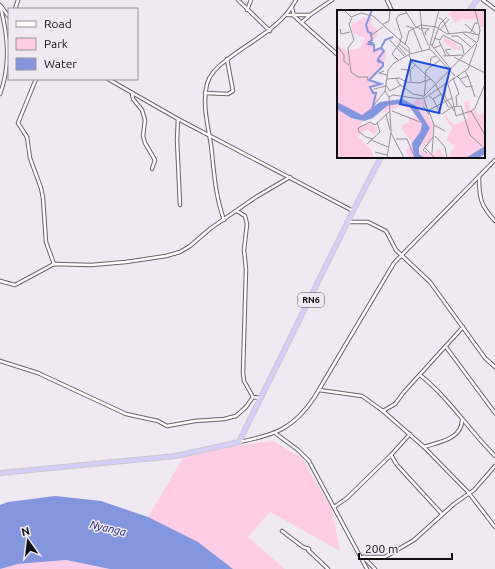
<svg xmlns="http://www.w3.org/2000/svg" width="495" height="569" font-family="Ubuntu,sans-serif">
<rect width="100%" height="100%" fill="#efe9f4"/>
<g fill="#fecde5">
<path d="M 273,441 L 302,458 L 332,510 L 340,551 L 270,512 L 248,537 L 285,569 L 233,569 L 198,542 L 148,517 L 183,458 L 220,448 Z"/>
<path d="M 66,560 L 110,569 L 0,569 L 18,564 Z"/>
</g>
<path fill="#8497de" d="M 55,496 L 101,501 L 148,517 L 198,542 L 233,569 L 110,569 L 66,560 L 18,564 L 0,569 L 0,505 L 8,502 Z"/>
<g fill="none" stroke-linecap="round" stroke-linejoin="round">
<g stroke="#68636d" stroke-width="4.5">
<g id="minor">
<path d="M 238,0 L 270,31"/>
<path d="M 387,0 L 392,11"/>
<path d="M 483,0 L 495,9"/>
<path d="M 1,6 L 9,17"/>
<path d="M 292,8 L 294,16 L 338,55"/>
<path d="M 15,9 L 18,0"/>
<path d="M 247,10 L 251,0"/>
<path d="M 287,15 L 310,15 L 332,0"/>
<path d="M 302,22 L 309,16"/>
<path d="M 36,79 L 18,123 L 27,137 L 30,158 L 41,188 L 43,198 L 46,242 L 54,264"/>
<path d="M 108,79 L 178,119 L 353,211"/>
<path d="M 132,93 L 133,99 L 142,110 L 145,120 L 143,136 L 145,143 L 155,160 L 152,169"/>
<path d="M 205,93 L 228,94 L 233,91 L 227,59"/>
<path d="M 0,94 C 11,64 8,36 0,5"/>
<path d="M 178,119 L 177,140 L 180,205"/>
<path d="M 479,176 C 479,197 480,205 495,221"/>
<path d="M 237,211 L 245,216 L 247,224 L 244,250 L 246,269 L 243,373 L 244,381 L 253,397 L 260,398"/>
<path d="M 224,220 C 215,195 214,171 211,145 C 208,126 202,104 207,84 C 210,73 219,65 228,59 C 252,40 281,28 296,0"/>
<path d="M 348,222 L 368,222 L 386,231 L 396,250 L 430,282 L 485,358 L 495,367"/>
<path d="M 0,281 L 15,285 L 54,264 L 91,265 L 126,262 L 166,256 L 180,252 L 190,246 L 211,228 L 256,197 L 290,177"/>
<path d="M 446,347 L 495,413"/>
<path d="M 0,361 L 38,373 L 126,414 L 158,421 L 167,426 L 195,421 L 224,419 L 236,416 L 246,407 L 253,397"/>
<path d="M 420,375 C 449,398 469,430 495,456"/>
<path d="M 319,390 L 362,396 L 383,411 L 395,404 L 404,392 L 463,327"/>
<path d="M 383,411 L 424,447 L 468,492 L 495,527"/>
<path d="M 275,433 L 298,450 L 309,461 L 367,569"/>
<path d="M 239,442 C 275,435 293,429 314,398 L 394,263 L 495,160"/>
<path d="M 424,447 C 439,442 462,439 462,420"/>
<path d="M 391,455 L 397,465 L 442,514"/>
<path d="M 334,507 L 347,498 L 391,455 L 410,434"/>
<path d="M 282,531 L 303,547 L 309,549 L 308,550 L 328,569"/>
<path d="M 363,557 L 385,557 L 414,540 L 454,504 L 474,490 L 495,466"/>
<path d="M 363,557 L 375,569"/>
</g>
</g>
<g stroke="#cacacb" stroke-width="6">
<g id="trunk">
<path d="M 469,11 L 477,0"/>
<path d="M 0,473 L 176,456 L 239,442 L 353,211 L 381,157"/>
</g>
</g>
<use href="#minor" stroke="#fff" stroke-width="2.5"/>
<use href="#trunk" stroke="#d4cef8" stroke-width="4"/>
</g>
<g text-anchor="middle" stroke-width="3" stroke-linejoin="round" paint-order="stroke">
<rect fill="#efe9f4" stroke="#535056" stroke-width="1" x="298" y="293" width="26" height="14" rx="3"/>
<g font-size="9" font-weight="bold" fill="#100e12">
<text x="311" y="303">RN6</text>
</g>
<g font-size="11" font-style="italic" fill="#1b2072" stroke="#efe9f4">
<text transform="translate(108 528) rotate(13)" y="4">Nyanga</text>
</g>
</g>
<g transform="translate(337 10)">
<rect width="148" height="148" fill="#efe9f4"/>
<path d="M 116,0 L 148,0 L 148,17 L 143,17 L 142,10 L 125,9 L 118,13 L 114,6 L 110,5 ZM 26,8 L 35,8 L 34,14 L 40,20 L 41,26 L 35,31 L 39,38 L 43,37 L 49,42 L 48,51 L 35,70 L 43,76 L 34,78 L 41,83 L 39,95 L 28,104 L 22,105 L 0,92 L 0,34 L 10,41 L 23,38 L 28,28 L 16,23 L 14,15 ZM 107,27 L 120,33 L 118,37 L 125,36 L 124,40 L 117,39 L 106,32 ZM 80,89 L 89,91 L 90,99 L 86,95 L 83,96 L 97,114 L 93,133 L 88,133 L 87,137 L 84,137 L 85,141 L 87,143 L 98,143 L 102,138 L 108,148 L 88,148 L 82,143 L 92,116 L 76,93 ZM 132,90 L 133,101 L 138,99 L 143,106 L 148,102 L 148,136 L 129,148 L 111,148 L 118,136 L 109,130 L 115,118 L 107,106 L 108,105 L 117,115 L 131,109 L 127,92 ZM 61,94 L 75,98 L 85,114 L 83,122 L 75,133 L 78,148 L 71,148 L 69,139 L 74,138 L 74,131 L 65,119 L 65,115 L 73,112 L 71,108 L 80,107 L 76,101 L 73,99 L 71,102 L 70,97 L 62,96 L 45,103 L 48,97 ZM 0,99 L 14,108 L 27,111 L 24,112 L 24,116 L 33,113 L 40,118 L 40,122 L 36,124 L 30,119 L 21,126 L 35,141 L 36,148 L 0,148 Z" fill="#fecde5"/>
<path d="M 65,89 L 79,96 L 93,118 L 82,138 L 82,144 L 88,148 L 78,148 L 76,140 L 75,133 L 83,122 L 85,114 L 72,96 L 61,94 L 50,96 L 36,108 L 27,111 L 14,108 L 0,99 L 0,92 L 25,105 L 43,92 ZM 148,136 L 148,144 L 141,148 L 129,148 Z" fill="#8497de"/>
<path fill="none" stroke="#8497de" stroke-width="2" d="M 35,0 L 29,15 L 31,22 L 34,23 L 35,30 L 32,32 L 35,33 L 32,34 L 37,35 L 37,41 L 44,38 L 47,41 L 41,49 L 43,51 L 40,51 L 46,53 L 46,56 L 32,70 L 44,74 L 33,77 L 36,83 L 39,83 L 35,100M 44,38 L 48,30 L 56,27"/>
<path fill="none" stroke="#96919a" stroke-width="1" d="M 7,0 L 14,7 L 24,3 L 36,6 L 72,38 L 73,44 L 57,53 L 51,60 L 48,81 L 52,87M 68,0 L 78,16 L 85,20M 83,0 L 85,20 L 91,35M 15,8 L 12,14 L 17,30 L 11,38 L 14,62 L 21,67 L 31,67 L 30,70M 102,8 L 106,10 L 112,24M 46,14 L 52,11 L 53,0M 128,14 L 139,24M 69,16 L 76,18 L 85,41M 84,18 L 92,19 L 88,22 L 89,25M 3,19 L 4,24 L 13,22M 103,20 L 112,9M 134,22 L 138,13 L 141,13M 126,23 L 139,32M 106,25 L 125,35 L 127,44M 33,26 L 46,17M 114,26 L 121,26 L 134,37M 97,28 L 103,30 L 106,25M 53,30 L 67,46M 63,31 L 65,27 L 59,9 L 62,5 L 70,3M 93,33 L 113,58M 62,34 L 72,42M 68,35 L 72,21 L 84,15 L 99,17 L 110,24 L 129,22 L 142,25M 104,35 L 109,46M 0,36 L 7,45 L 7,51 L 12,55M 61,36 L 69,45M 95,36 L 103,14 L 110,7M 97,38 L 104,35 L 102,31M 92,39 L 102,0M 73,44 L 93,39 L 118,66M 72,45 L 75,52 L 98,73M 106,46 L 126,45M 113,46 L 108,40 L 114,39M 117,47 L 148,63M 61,50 L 55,44 L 64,31M 93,55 L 94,48 L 99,46M 64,59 L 71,60 L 74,51M 47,61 L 42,63 L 50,65M 120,66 L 123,69 L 131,66 L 128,61M 131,66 L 138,87M 59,68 L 62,74 L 76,84 L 86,86M 116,68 L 122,84 L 119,86 L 120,96M 50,69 L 62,68 L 70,72 L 82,73 L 94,69M 123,69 L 129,77 L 136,76M 74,71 L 73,60 L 78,55M 88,71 L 89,60 L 103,50M 110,71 L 115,88M 108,73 L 108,87 L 111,91M 98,74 L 112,98M 49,75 L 53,81 L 64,75M 37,79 L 49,76M 87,86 L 89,71M 92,86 L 96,89 L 104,84M 86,89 L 131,59 L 140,34M 96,89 L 104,104M 111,91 L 115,97 L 124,96 L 133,125 L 145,136M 37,95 L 48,81M 86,96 L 92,105 L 87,89M 92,100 L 115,88 L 119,106 L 134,101 L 138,98 L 148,74M 55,101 L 83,112M 92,101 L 97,115 L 95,143M 134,101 L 148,125M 49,104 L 53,120M 105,104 L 115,97 L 117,101M 97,115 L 108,121M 54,123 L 67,148M 98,126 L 108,137 L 110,148M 36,129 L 29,127 L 22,122 L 21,118 L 33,112 L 38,115 L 53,101M 59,129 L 70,129 L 78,148M 34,130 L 51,137M 30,134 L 43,122 L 40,113M 88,138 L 98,148M 38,142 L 50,145M 90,143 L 86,140 L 96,127M 50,148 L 54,122 L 52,87 L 56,85 L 84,89 L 141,31 L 143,20 L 138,0"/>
<path fill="#1d4ed8" fill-opacity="0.15" stroke="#1d4ed8" stroke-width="2" d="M 74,50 L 113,59 L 102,103 L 63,94 Z"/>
<rect width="148" height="148" fill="none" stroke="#100e12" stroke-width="2"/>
</g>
<rect x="8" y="8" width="130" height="72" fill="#efe9f4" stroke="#96919a"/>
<rect x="16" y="21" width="20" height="6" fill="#ffffff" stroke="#96919a"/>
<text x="44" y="28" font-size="12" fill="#100e12">Road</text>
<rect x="16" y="38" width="20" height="12" fill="#fecde5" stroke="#96919a"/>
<text x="44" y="48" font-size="12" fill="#100e12">Park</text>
<rect x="16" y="58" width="20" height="12" fill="#8497de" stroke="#96919a"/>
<text x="44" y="68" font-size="12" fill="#100e12">Water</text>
<g transform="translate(28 541) rotate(346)" stroke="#efe9f4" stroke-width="3" paint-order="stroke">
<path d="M0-3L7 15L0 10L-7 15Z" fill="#100e12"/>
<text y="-6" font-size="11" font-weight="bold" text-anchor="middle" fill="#100e12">N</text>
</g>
<path d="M359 553v6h93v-6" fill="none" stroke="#100e12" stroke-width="2"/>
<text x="365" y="553" font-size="12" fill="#100e12" stroke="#efe9f4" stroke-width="3" paint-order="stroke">200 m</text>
</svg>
